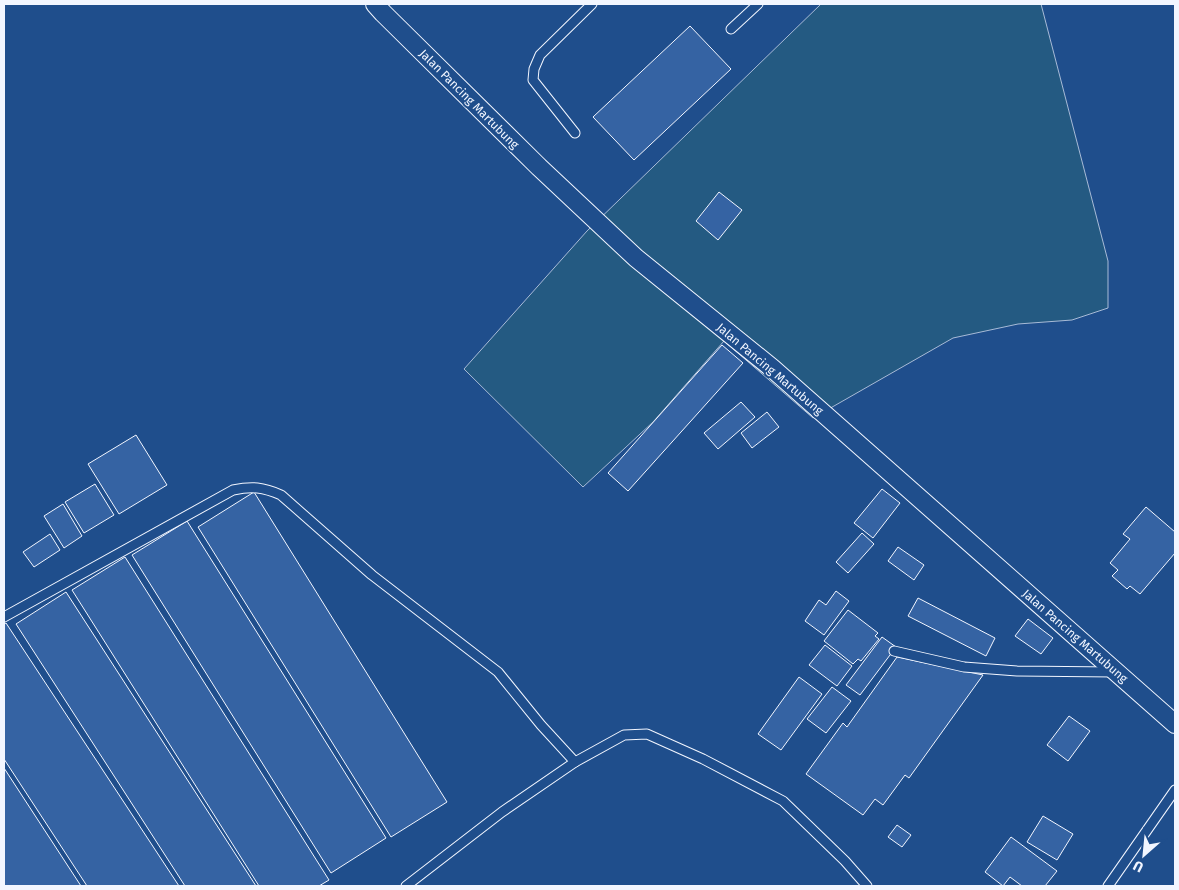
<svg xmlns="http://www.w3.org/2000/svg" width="1179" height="890" font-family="'Fira Sans',sans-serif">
<rect width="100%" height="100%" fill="#1f4e8c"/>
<path fill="#245a82" stroke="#a8bbd7" d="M 821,4 L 1041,4 L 1108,261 L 1108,308 L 1072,320 L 1018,324 L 953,338 L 813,418 L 724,341 L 653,422 L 583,487 L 464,369 L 587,231 Z"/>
<g fill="#3563a3" stroke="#f2f6ff">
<path d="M 690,26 L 731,69 L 634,160 L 593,117 Z"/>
<path d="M 719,192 L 742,210 L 718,240 L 696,221 Z"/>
<path d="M 722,345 L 743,363 L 628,491 L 608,473 Z"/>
<path d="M 741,402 L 755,417 L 718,449 L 704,433 Z"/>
<path d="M 767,412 L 779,427 L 752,448 L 741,433 Z"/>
<path d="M 136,435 L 167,485 L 119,514 L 88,464 Z"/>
<path d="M 95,484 L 114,515 L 84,533 L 65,502 Z"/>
<path d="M 882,489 L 900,503 L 873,538 L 854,523 Z"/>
<path d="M 254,492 L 447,802 L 391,837 L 198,527 Z"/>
<path d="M 63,504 L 82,536 L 64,548 L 44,516 Z"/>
<path d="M 1146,507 L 1175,532 L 1175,553 L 1140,594 L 1130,586 L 1127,589 L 1112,576 L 1118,570 L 1110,563 L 1130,539 L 1123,534 Z"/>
<path d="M 187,521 L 386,838 L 331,873 L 132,555 Z"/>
<path d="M 862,533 L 874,544 L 848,573 L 836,562 Z"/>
<path d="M 50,534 L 60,550 L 34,567 L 23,552 Z"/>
<path d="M 898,547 L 924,565 L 914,580 L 888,561 Z"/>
<path d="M 125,557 L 329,880 L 319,886 L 259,886 L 72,590 Z"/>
<path d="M 836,591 L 849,601 L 824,635 L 805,621 L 819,600 L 826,605 Z"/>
<path d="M 66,592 L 256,886 L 185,886 L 16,624 Z"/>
<path d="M 918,598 L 995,638 L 986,656 L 908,616 Z"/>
<path d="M 848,610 L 878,633 L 875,636 L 879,639 L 861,661 L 858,659 L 853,664 L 824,641 Z"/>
<path d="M 1028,619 L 1053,638 L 1041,654 L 1015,636 Z"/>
<path d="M 6,623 L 179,886 L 87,886 L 4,759 L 4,624 Z"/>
<path d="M 882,637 L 896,647 L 860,695 L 846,685 Z"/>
<path d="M 825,645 L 852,666 L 837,686 L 809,665 Z"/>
<path d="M 897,657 L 983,675 L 909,778 L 905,775 L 883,805 L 875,799 L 863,815 L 806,774 L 843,723 L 847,727 Z"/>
<path d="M 799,677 L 822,694 L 781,750 L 758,734 Z"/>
<path d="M 832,687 L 851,701 L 826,733 L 807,719 Z"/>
<path d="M 1069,716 L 1090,731 L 1068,761 L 1047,745 Z"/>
<path d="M 4,768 L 81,886 L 4,886 Z"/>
<path d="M 1043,816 L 1073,834 L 1057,860 L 1027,842 Z"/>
<path d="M 897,825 L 911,835 L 902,847 L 888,837 Z"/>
<path d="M 1011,837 L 1057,871 L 1045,886 L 1022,886 L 1010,877 L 1003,886 L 985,872 Z"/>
</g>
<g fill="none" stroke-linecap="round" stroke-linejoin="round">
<g stroke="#f2f6ff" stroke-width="11">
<g id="lane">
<path d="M 731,29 L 758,4"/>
<path d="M 575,133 L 533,80 L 534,69 L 540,55 L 592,4"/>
<path d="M 4,617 L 233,490 C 252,486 263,487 281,495 L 372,575 L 498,672 L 541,725 L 575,762 L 624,735 L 647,734 L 703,759 L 783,801 L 845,861 L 867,886"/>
<path d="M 894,651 L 964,667 L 1017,671 L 1114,672"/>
<path d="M 406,886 L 502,812 L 575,762"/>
<path d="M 1108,886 L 1175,790"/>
</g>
</g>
<g stroke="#f2f6ff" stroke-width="20">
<path id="street" d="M 375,4 L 383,13 L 539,167 L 636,258 L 772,368 L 1175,724"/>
</g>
<use href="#lane" stroke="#1f4e8c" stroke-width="9"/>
<use href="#street" stroke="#1f4e8c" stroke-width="18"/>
</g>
<g text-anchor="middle" stroke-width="4" stroke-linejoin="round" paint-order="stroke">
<g font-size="12" fill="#f2f6ff" stroke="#1f4e8c">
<text transform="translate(469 99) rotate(45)" y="4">Jalan Pancing Martubung</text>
<text transform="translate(770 369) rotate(40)" y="4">Jalan Pancing Martubung</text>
<text transform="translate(1075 636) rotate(41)" y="4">Jalan Pancing Martubung</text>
</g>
</g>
<rect width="1179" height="890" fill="none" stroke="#f2f6ff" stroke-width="10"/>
<g transform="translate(1144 855) rotate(207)" stroke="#1f4e8c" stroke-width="4" paint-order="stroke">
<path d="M0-4L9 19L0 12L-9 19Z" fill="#f2f6ff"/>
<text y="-8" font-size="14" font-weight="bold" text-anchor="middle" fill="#f2f6ff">U</text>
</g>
</svg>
